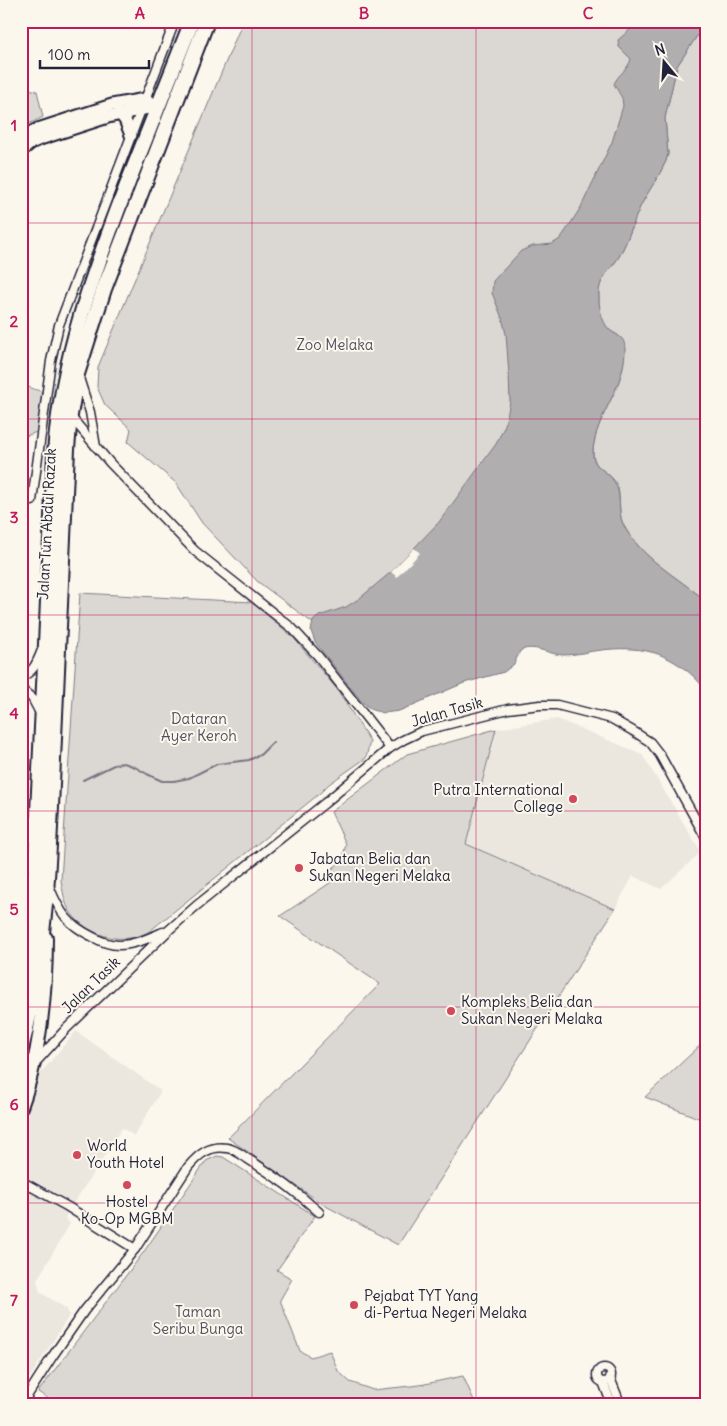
<svg xmlns="http://www.w3.org/2000/svg" width="727" height="1426" font-family="Delius,sans-serif">
<rect width="100%" height="100%" fill="#fbf7ec"/>
<filter id="ink" filterUnits="userSpaceOnUse"><feTurbulence type="fractalNoise" baseFrequency=".02" numOctaves="2"/><feDisplacementMap in="SourceGraphic" scale="10" xChannelSelector="R" yChannelSelector="G"/><feConvolveMatrix kernelMatrix="1 2 1 2 8 2 1 2 1" color-interpolation-filters="sRGB"/></filter>
<g filter="url(#ink)">
<g fill="#ebe7df">
<path d="M 557,719 L 642,754 L 701,852 L 661,889 L 633,876 L 615,909 L 466,844 L 496,729 Z"/>
<path d="M 76,1031 L 161,1091 L 134,1136 L 122,1128 L 65,1217 L 70,1224 L 37,1280 L 40,1292 L 67,1309 L 69,1316 L 21,1391 L 21,1117 L 35,1080 Z"/>
</g>
<g fill="#dbd8d3" stroke="#7e7d87">
<path d="M 243,21 L 677,21 L 534,478 L 338,642 L 257,581 L 202,523 L 176,483 L 128,442 L 131,429 L 105,405 L 97,387 L 98,367 Z"/>
<path d="M 706,27 L 706,601 C 678,577 640,558 623,524 C 617,511 622,494 616,483 C 606,467 589,470 594,443 C 599,413 622,390 624,358 C 625,352 624,341 620,337 C 616,333 611,332 607,328 C 602,321 599,308 599,299 C 597,276 613,270 621,253 C 629,238 633,222 640,207 C 648,191 659,177 666,161 L 668,154 L 665,118 L 677,66 L 697,36 Z"/>
<path d="M 21,87 L 37,91 L 43,117 L 21,128 Z"/>
<path d="M 21,379 L 22,385 L 46,393 L 39,431 L 21,438 Z"/>
<path d="M 80,593 L 251,602 L 292,636 L 337,689 L 370,741 L 366,758 L 329,784 L 319,794 L 151,930 C 126,947 89,937 71,913 C 64,903 63,891 61,880 Z"/>
<path d="M 496,729 L 466,844 L 615,909 L 398,1245 L 324,1205 L 228,1138 L 380,984 L 280,916 L 330,883 L 325,874 L 342,861 L 346,844 L 331,812 L 407,754 Z"/>
<path d="M 706,1040 L 706,1121 L 645,1097 Z"/>
<path d="M 217,1156 L 223,1157 L 315,1216 L 277,1270 L 292,1279 L 280,1300 L 300,1351 L 311,1357 L 330,1351 L 338,1371 L 350,1382 L 373,1390 L 420,1385 L 463,1376 L 476,1405 L 58,1405 L 38,1392 L 143,1253 L 206,1161 Z"/>
</g>
<path fill="#b1aeb0" stroke="#787681" d="M 640,21 L 706,21 L 706,27 L 697,36 L 677,66 L 665,118 L 668,154 L 666,161 C 659,177 648,191 640,207 C 633,222 629,238 621,253 C 612,270 597,277 599,299 C 599,308 602,321 608,328 C 611,332 616,334 620,337 C 627,341 625,354 624,362 C 620,391 599,414 594,443 C 588,470 606,467 615,483 C 622,494 617,511 623,524 C 640,558 678,577 706,601 L 706,692 C 697,675 670,656 651,652 C 636,648 618,648 602,650 C 589,651 577,655 564,655 C 549,655 533,643 520,651 L 514,664 L 504,672 L 464,683 L 399,711 L 384,713 L 372,710 L 362,702 L 315,642 L 311,631 L 313,621 L 319,616 L 346,607 L 360,598 L 391,572 L 439,522 L 496,444 L 505,425 L 510,402 L 509,375 L 506,334 L 502,318 L 492,293 L 493,281 L 521,251 L 533,246 L 552,244 L 560,239 L 567,229 L 581,207 L 612,142 L 623,106 L 622,98 L 614,84 C 618,74 628,70 631,59 L 619,47 L 618,40 Z"/>
<path fill="#fbf7ec" d="M 414,548 L 420,553 L 397,577 L 391,572 Z"/>
<g fill="none" stroke-linecap="round" stroke-linejoin="round">
<path stroke="#787681" stroke-width="2" d="M 83,780 L 116,764 L 124,763 L 135,767 L 147,774 L 162,781 L 174,781 L 189,778 L 217,764 L 249,760 L 260,755 L 273,742"/>
<g stroke="#22223b" stroke-width="11">
<g id="street">
<path d="M 79,378 L 90,412 L 96,447"/>
<path d="M 71,417 L 110,463 L 195,551 L 292,628 L 318,656 L 390,748"/>
<path d="M 32,501 L 51,361 L 59,325 L 175,21"/>
<path d="M 21,677 C 34,672 37,662 42,650"/>
<path d="M 21,689 L 32,698 L 40,713"/>
<path d="M 49,886 C 60,913 67,924 93,937 C 100,941 110,945 119,945 C 134,945 149,938 163,932"/>
<path d="M 36,1062 L 66,1029 L 170,929 L 196,906 L 325,803 L 390,748 L 403,740 L 422,731 L 508,709 L 540,705 L 557,705 L 612,719 L 633,731 L 650,742 L 660,755 L 706,838"/>
<path d="M 21,1181 L 68,1207 L 135,1249"/>
<circle cx="604" cy="1375" r="7"/>
<path d="M 610,1378 L 621,1405"/>
<path d="M 603,1382 L 612,1405"/>
<path d="M 22,1404 L 52,1357 L 84,1311 L 135,1249 L 188,1167 C 199,1154 210,1145 227,1148 C 235,1149 242,1155 248,1159 C 272,1174 297,1192 319,1212"/>
</g>
</g>
<g stroke="#22223b" stroke-width="15">
<g id="secondary">
<path d="M 120,114 L 125,120 L 131,135"/>
<path d="M 21,138 L 38,129 L 112,105 L 145,99 L 158,106"/>
<path d="M 21,151 L 31,143 L 40,139 L 108,117 L 158,106"/>
</g>
</g>
<g stroke="#22223b" stroke-width="16">
<g id="primary">
<path d="M 21,965 L 27,940"/>
<path d="M 21,1107 C 41,1053 46,995 46,938"/>
<path d="M 21,1404 L 23,1405"/>
</g>
</g>
<g stroke="#22223b" stroke-width="18">
<g id="highway">
<path d="M 21,1009 L 29,968 L 32,938 L 55,454 C 61,358 95,268 129,180 C 150,127 171,74 192,21"/>
<path d="M 21,1049 C 46,954 49,857 53,760 C 58,656 62,553 67,449 L 70,415 L 77,374 L 104,289 L 207,21"/>
</g>
</g>
<use href="#street" stroke="#fbf7ec" stroke-width="8"/>
<use href="#secondary" stroke="#fbf7ec" stroke-width="11"/>
<use href="#primary" stroke="#fbf7ec" stroke-width="12"/>
<use href="#highway" stroke="#fbf7ec" stroke-width="14"/>
</g>
</g>
<path fill="none" stroke="#c2185b" stroke-width="1" stroke-opacity="0.55" d="M 252,21 L 252,1405M 476,21 L 476,1405M 21,223 L 706,223M 21,419 L 706,419M 21,615 L 706,615M 21,811 L 706,811M 21,1007 L 706,1007M 21,1203 L 706,1203"/>
<g fill="#d1495b" stroke="#fbf7ec" stroke-width="2">
<circle cx="573" cy="799" r="5"/>
<circle cx="299" cy="868" r="5"/>
<circle cx="451" cy="1011" r="5"/>
<circle cx="77" cy="1155" r="5"/>
<circle cx="127" cy="1185" r="5"/>
<circle cx="354" cy="1305" r="5"/>
</g>
<g text-anchor="middle" stroke-width="4" stroke-linejoin="round" paint-order="stroke">
<g font-size="15" fill="#505061" stroke="#fbf7ec">
<text x="335" y="350">Zoo Melaka</text>
<text x="199" y="724">Dataran<tspan x="199" dy="17">Ayer Keroh</tspan></text>
<text x="198" y="1317">Taman<tspan x="198" dy="17">Seribu Bunga</tspan></text>
</g>
<g font-size="15" fill="#22223b" stroke="#fbf7ec">
<text transform="translate(47 524) rotate(-87)" y="5">Jalan Tun Abdul Razak</text>
<text transform="translate(447 712) rotate(-16)" y="5">Jalan Tasik</text>
<text transform="translate(91 985) rotate(-44)" y="5">Jalan Tasik</text>
</g>
<g font-size="15" fill="#22223b" stroke="#fbf7ec" text-anchor="start">
<text x="563" y="795" text-anchor="end">Putra International<tspan x="563" dy="17">College</tspan></text>
<text x="309" y="864">Jabatan Belia dan<tspan x="309" dy="17">Sukan Negeri Melaka</tspan></text>
<text x="461" y="1007">Kompleks Belia dan<tspan x="461" dy="17">Sukan Negeri Melaka</tspan></text>
<text x="87" y="1151">World<tspan x="87" dy="17">Youth Hotel</tspan></text>
<text x="127" y="1207" text-anchor="middle">Hostel<tspan x="127" dy="17">Ko-Op MGBM</tspan></text>
<text x="364" y="1301">Pejabat TYT Yang<tspan x="364" dy="17">di-Pertua Negeri Melaka</tspan></text>
</g>
</g>
<rect width="727" height="1426" fill="none" stroke="#fbf7ec" stroke-width="55"/>
<g transform="translate(664 62) rotate(342)" stroke="#fbf7ec" stroke-width="4" paint-order="stroke">
<path d="M0-4L9 19L0 12L-9 19Z" fill="#22223b"/>
<text y="-8" font-size="14" font-weight="bold" text-anchor="middle" fill="#22223b">N</text>
</g>
<path d="M40 60v8h109v-8" fill="none" stroke="#22223b" stroke-width="2.5"/>
<text x="48" y="60" font-size="15" fill="#22223b" stroke="#fbf7ec" stroke-width="4" paint-order="stroke">100 m</text>
<rect x="28" y="28" width="672" height="1370" fill="none" stroke="#c2185b" stroke-width="2"/>
<g font-size="16" text-anchor="middle" font-weight="bold" fill="#c2185b">
<text x="140" y="19">A</text>
<text x="364" y="19">B</text>
<text x="588" y="19">C</text>
<text x="14" y="131">1</text>
<text x="14" y="327">2</text>
<text x="14" y="523">3</text>
<text x="14" y="719">4</text>
<text x="14" y="915">5</text>
<text x="14" y="1110">6</text>
<text x="14" y="1306">7</text>
</g>
</svg>
